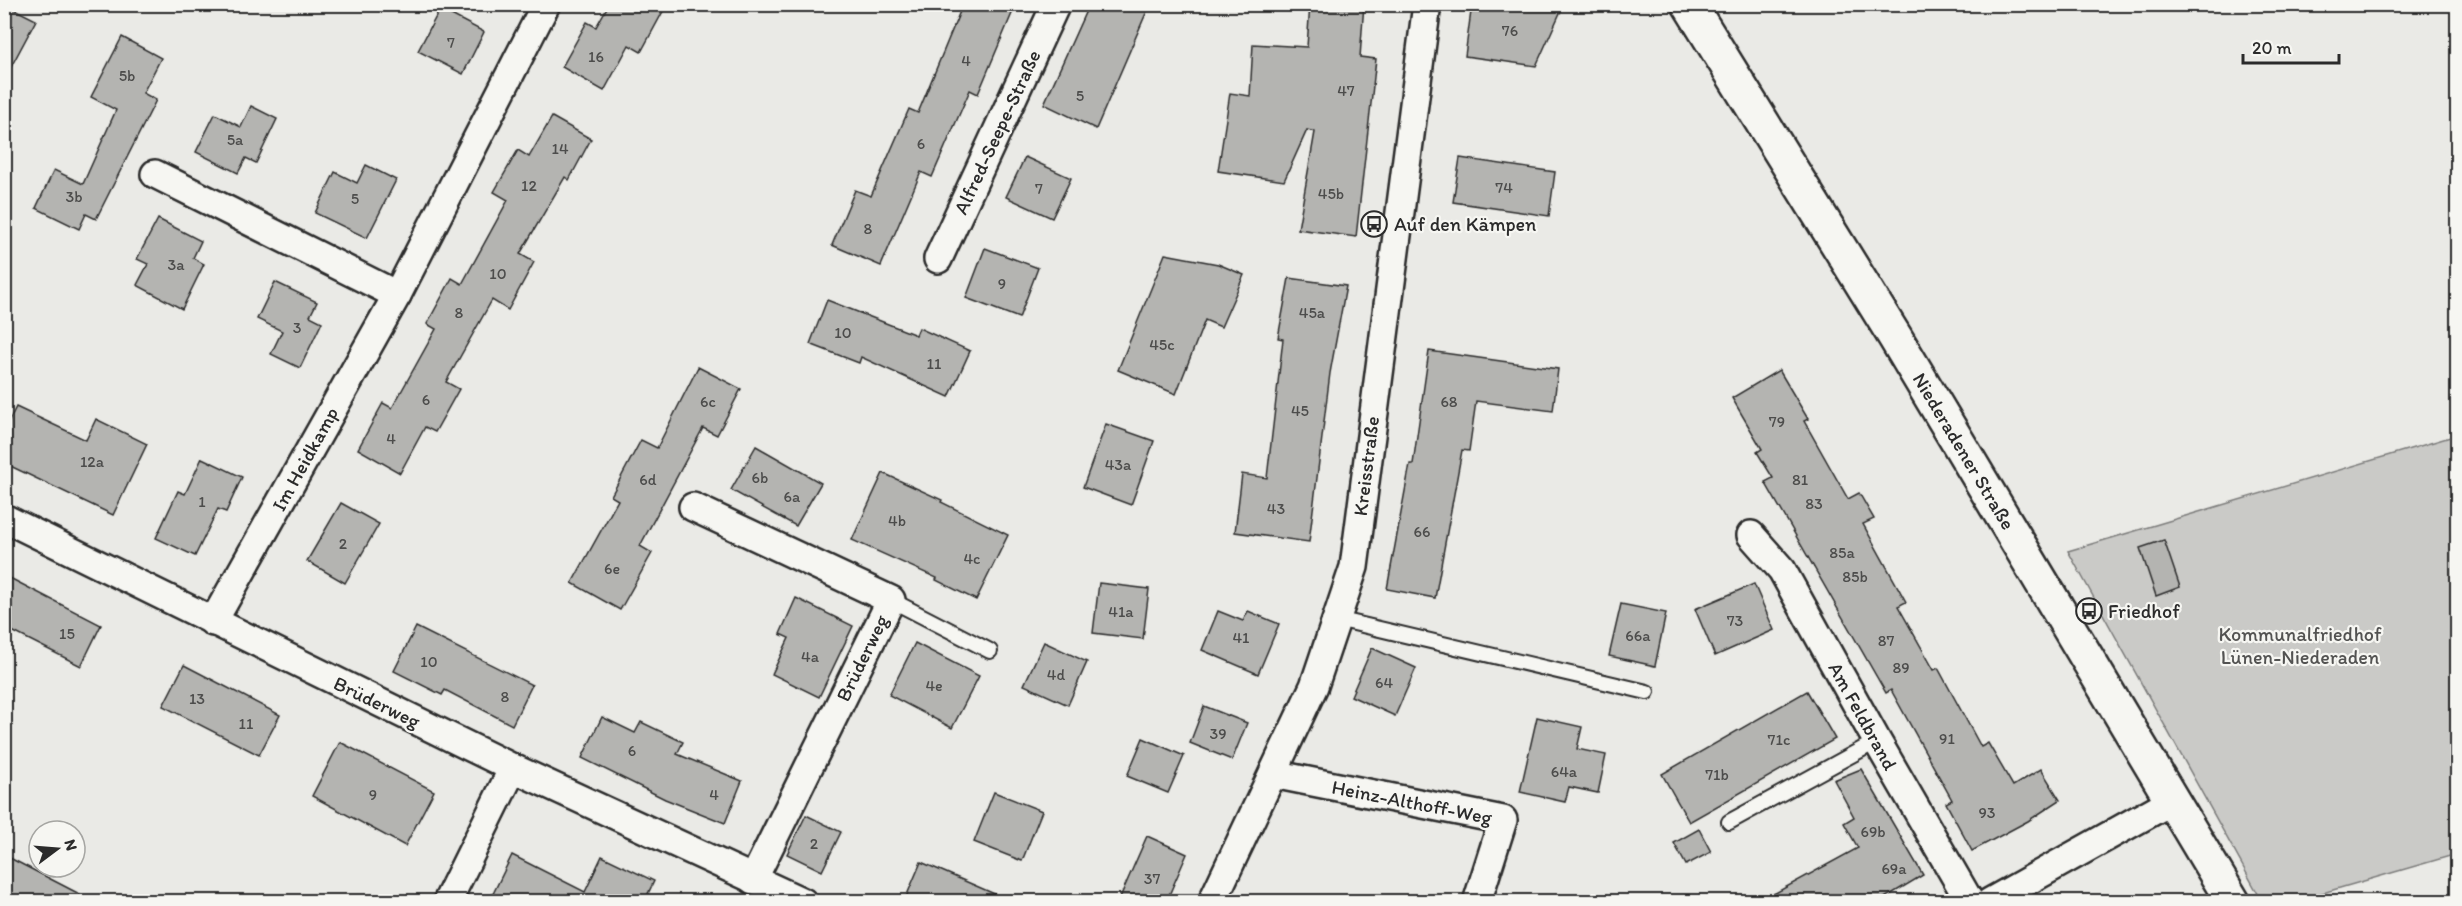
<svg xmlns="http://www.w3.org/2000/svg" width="2462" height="906" font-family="Itim,sans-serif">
<rect width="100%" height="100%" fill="#eaeae6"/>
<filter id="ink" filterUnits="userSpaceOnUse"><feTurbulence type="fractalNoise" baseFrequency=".0167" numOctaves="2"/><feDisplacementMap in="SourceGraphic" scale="12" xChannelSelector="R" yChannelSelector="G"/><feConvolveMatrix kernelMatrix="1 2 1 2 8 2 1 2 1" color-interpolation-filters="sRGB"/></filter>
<g filter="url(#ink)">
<path fill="#cacac7" stroke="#7a7a79" stroke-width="1.5" d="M 2457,435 L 2457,854 L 2295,901 L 2262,901 L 2068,551 Z"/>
<g fill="#b4b4b1" stroke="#2b2b2b" stroke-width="1.5">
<path d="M 4,4 L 36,20 L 4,80 Z"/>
<path d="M 609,4 L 667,4 L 641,52 L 629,45 L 604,91 L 562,67 L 587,22 L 596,27 Z"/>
<path d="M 963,4 L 1016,4 L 978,94 L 970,90 L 932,177 L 921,172 L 881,266 L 832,245 L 855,190 L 871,196 L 909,109 L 918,113 Z"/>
<path d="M 1089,4 L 1150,4 L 1096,129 L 1044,104 Z"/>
<path d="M 1310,4 L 1364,4 L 1360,57 L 1376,59 L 1356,237 L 1298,229 L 1315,132 L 1307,130 L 1284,181 L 1218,171 L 1230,93 L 1250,96 L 1253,44 L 1307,47 Z"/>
<path d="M 1472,4 L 1564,4 L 1536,66 L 1465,56 Z"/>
<path d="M 440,9 L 484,32 L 463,74 L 418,51 Z"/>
<path d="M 122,37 L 161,58 L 143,93 L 156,100 L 96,219 L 86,214 L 79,229 L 36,208 L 54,170 L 83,184 L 116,110 L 91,97 Z"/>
<path d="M 251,106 L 277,119 L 256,163 L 246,158 L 238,173 L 196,152 L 215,114 L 241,127 Z"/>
<path d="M 552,117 L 591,139 L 569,180 L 565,177 L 520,254 L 534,262 L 508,310 L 492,300 L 446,382 L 459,389 L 435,432 L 425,427 L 400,473 L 358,449 L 383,403 L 392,408 L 436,329 L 427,324 L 452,278 L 462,284 L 508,200 L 494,192 L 518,150 L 529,157 Z"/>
<path d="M 1025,157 L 1071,178 L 1052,218 L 1006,197 Z"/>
<path d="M 1460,158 L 1555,172 L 1549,216 L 1453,202 Z"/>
<path d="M 366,165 L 396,180 L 367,238 L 315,213 L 335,172 L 357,183 Z"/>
<path d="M 158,219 L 201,241 L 193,258 L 204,264 L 182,309 L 137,285 L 148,264 L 137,259 Z"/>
<path d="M 985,248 L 1038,268 L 1019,318 L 966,298 Z"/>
<path d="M 1165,254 L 1218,264 L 1244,275 L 1221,327 L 1205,320 L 1176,394 L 1118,370 Z"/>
<path d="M 1289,278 L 1346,286 L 1330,373 L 1309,542 L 1235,532 L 1242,474 L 1267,478 L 1283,339 L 1278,338 Z"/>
<path d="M 275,282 L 317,302 L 310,316 L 322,322 L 300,368 L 271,354 L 282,331 L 257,319 Z"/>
<path d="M 827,300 L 916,335 L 919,328 L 970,351 L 949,397 L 861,357 L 859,363 L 810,344 Z"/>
<path d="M 1429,351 L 1558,369 L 1553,411 L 1476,401 L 1469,451 L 1462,450 L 1435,598 L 1387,589 L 1410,464 L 1413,464 Z"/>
<path d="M 698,367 L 741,389 L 717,435 L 703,428 L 640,546 L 652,553 L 620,610 L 572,583 L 618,500 L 611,496 L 641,440 L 657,448 Z"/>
<path d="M 1779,370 L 1808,419 L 1804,421 L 1848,499 L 1859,493 L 1874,519 L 1863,524 L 1906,602 L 1898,606 L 1934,670 L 1938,668 L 1981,747 L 1988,743 L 2013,786 L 2041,769 L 2060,800 L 2028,821 L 1972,851 L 1946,803 L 1952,800 L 1891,690 L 1886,693 L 1765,482 L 1773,478 L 1757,452 L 1762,449 L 1732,398 Z"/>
<path d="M 16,407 L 86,440 L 96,419 L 147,444 L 113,515 L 4,463 L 4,431 Z"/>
<path d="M 1106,424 L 1154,441 L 1131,505 L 1083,487 Z"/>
<path d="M 756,446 L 821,483 L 796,526 L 731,490 Z"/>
<path d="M 202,458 L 242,477 L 226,512 L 218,509 L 195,556 L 156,538 L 178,491 L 185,494 Z"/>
<path d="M 883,473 L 942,500 L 941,502 L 1008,535 L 976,600 L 936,580 L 937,578 L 852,540 Z"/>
<path d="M 341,503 L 379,524 L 345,583 L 307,561 Z"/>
<path d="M 2164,540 L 2180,587 L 2156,596 L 2140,548 Z"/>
<path d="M 4,575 L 101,625 L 81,666 L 4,627 Z"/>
<path d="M 1099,583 L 1149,589 L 1143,639 L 1093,633 Z"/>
<path d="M 1754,584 L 1774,630 L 1715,656 L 1695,609 Z"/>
<path d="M 796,598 L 853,626 L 819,697 L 772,674 L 789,638 L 780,634 Z"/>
<path d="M 1621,604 L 1666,613 L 1655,666 L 1609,656 Z"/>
<path d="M 1218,611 L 1243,621 L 1248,611 L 1279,624 L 1258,674 L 1202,650 Z"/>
<path d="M 416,627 L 532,685 L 512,725 L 445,690 L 442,695 L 394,671 Z"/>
<path d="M 1044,642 L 1087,662 L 1068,705 L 1024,685 Z"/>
<path d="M 915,643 L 979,676 L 952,728 L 889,695 Z"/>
<path d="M 1372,648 L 1416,668 L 1395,716 L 1351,696 Z"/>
<path d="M 184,665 L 280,715 L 259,755 L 163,706 Z"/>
<path d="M 1807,691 L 1835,739 L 1689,822 L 1662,774 Z"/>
<path d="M 1204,706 L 1247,723 L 1232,760 L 1190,743 Z"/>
<path d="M 602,717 L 635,733 L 641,722 L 683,742 L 677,754 L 742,781 L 725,823 L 665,799 L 582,758 Z"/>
<path d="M 1537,717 L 1582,727 L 1577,749 L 1606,755 L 1598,793 L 1569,787 L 1565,802 L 1520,792 Z"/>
<path d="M 1143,738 L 1184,756 L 1168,793 L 1127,776 Z"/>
<path d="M 340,742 L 434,791 L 405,846 L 312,796 Z"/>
<path d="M 1861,769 L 1923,875 L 1878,902 L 1759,902 L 1858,848 L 1844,823 L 1854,817 L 1834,780 Z"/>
<path d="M 994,792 L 1042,811 L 1022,861 L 974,842 Z"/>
<path d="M 806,815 L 841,832 L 822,871 L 787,854 Z"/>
<path d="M 1699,829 L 1711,852 L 1686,865 L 1674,843 Z"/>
<path d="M 1147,836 L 1187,854 L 1166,902 L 1118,902 Z"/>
<path d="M 4,855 L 95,902 L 4,902 Z"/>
<path d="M 512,855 L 585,892 L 602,856 L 654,881 L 644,902 L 489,902 Z"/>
<path d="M 921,862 L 1013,902 L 904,902 Z"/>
</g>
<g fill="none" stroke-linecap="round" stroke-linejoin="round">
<g stroke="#2b2b2b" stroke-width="18">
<g id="lane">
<path d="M 891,600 L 990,651"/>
<path d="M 1337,619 L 1647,692"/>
<path d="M 1729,822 L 1877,741"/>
</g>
</g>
<g stroke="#2b2b2b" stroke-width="32">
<g id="street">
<path d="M 155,174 L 397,295"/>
<path d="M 938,259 L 1056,4"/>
<path d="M 693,507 L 891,600 L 753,880"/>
<path d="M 4,518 L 513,768 L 803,902"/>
<path d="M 1751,535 L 1782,570 L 1877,741 L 1970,902"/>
<path d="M 213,622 L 397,295 L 546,4"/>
<path d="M 1273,774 L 1503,820 L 1477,902"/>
<path d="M 447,902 L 513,768"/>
<path d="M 1212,902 L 1314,686 L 1354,567 L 1427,4"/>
<path d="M 1990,902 L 2173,800"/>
</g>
</g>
<g stroke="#2b2b2b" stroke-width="38">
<path id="secondary" d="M 1689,4 L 1895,337 L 2233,902"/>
</g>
<use href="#lane" stroke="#f6f6f2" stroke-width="14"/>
<use href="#street" stroke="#f6f6f2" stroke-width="27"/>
<use href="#secondary" stroke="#f6f6f2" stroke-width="33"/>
</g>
</g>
<defs>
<g id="bus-ring" transform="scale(1.35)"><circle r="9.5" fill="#f6f6f2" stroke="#2b2b2b" stroke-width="1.5"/><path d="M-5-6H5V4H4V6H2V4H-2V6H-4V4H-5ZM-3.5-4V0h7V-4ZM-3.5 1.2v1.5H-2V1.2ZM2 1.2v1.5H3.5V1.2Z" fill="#2b2b2b"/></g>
</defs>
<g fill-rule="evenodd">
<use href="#bus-ring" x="1374" y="224"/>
<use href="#bus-ring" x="2089" y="611"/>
</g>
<g text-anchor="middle" stroke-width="4.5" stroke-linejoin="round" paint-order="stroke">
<g font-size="16" fill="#4d4d4c">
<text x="1510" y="36">76</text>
<text x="451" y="48">7</text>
<text x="596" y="62">16</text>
<text x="966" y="66">4</text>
<text x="127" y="81">5b</text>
<text x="1346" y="96">47</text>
<text x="1080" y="101">5</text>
<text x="235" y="145">5a</text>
<text x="921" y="149">6</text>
<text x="560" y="154">14</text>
<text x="529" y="191">12</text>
<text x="1504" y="193">74</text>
<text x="1039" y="194">7</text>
<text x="1331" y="199">45b</text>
<text x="74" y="202">3b</text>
<text x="355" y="204">5</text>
<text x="868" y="234">8</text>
<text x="176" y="270">3a</text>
<text x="498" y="279">10</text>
<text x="1002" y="289">9</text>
<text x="459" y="318">8</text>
<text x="1312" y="318">45a</text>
<text x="297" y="333">3</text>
<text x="843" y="338">10</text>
<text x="1162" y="350">45c</text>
<text x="934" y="369">11</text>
<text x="426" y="405">6</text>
<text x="708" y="407">6c</text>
<text x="1449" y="407">68</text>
<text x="1300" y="416">45</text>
<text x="1777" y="427">79</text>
<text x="391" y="444">4</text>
<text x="92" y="467">12a</text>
<text x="1118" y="470">43a</text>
<text x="760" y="483">6b</text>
<text x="648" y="485">6d</text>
<text x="1800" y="485">81</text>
<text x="792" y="502">6a</text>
<text x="202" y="507">1</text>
<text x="1814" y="509">83</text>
<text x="1276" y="514">43</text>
<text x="897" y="526">4b</text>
<text x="1422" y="537">66</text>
<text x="343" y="549">2</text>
<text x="1842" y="558">85a</text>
<text x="972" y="564">4c</text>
<text x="612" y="574">6e</text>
<text x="1855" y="582">85b</text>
<text x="1121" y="617">41a</text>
<text x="1735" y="626">73</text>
<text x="67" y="639">15</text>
<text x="1638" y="641">66a</text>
<text x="1241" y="643">41</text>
<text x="1886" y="646">87</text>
<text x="810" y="662">4a</text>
<text x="429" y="667">10</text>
<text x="1901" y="673">89</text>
<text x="1056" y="680">4d</text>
<text x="1384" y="688">64</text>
<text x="934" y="691">4e</text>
<text x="505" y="702">8</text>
<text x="197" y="704">13</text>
<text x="246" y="729">11</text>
<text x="1218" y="739">39</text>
<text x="1947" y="744">91</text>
<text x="1779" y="745">71c</text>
<text x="632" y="756">6</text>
<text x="1564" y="777">64a</text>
<text x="1717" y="780">71b</text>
<text x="373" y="800">9</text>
<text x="714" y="800">4</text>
<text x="1987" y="818">93</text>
<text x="1873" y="837">69b</text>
<text x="814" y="849">2</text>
<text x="1894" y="874">69a</text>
<text x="1152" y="884">37</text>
</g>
<g font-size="20" fill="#2b2b2b" stroke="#f6f6f2">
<text transform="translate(997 132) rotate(-65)" y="7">Alfred-Seepe-Straße</text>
<text transform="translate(1964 451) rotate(59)" y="7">Niederadener Straße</text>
<text transform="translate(305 459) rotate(-61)" y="7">Im Heidkamp</text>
<text transform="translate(1366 466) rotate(-83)" y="7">Kreisstraße</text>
<text transform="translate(862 658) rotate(-64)" y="7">Brüderweg</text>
<text transform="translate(377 702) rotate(26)" y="7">Brüderweg</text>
<text transform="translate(1863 716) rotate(61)" y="7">Am Feldbrand</text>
<text transform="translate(1412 802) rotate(11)" y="7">Heinz-Althoff-Weg</text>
</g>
<g font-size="20" fill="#2b2b2b" stroke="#f6f6f2" text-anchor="start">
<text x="1394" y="231">Auf den Kämpen</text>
<text x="2108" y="618">Friedhof</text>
</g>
<g font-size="20" fill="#535352" stroke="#f6f6f2">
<text x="2300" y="641">Kommunalfriedhof<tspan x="2300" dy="23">Lünen-Niederaden</tspan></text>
</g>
</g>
<rect width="2462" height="906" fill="none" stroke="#f6f6f2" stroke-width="24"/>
<rect x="12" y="12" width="2438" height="882" fill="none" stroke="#2b2b2b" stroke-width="2" filter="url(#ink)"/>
<g transform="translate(57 849) rotate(74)"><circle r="28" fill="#f6f6f2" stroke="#a5a5a2" stroke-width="1.5"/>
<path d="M0-4.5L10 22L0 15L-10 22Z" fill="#2b2b2b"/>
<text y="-9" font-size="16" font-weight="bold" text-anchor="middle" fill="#2b2b2b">N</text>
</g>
<path d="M2243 54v9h96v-9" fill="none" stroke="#2b2b2b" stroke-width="3"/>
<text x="2252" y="54" font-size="18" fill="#2b2b2b" stroke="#f6f6f2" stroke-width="4.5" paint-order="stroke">20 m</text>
</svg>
